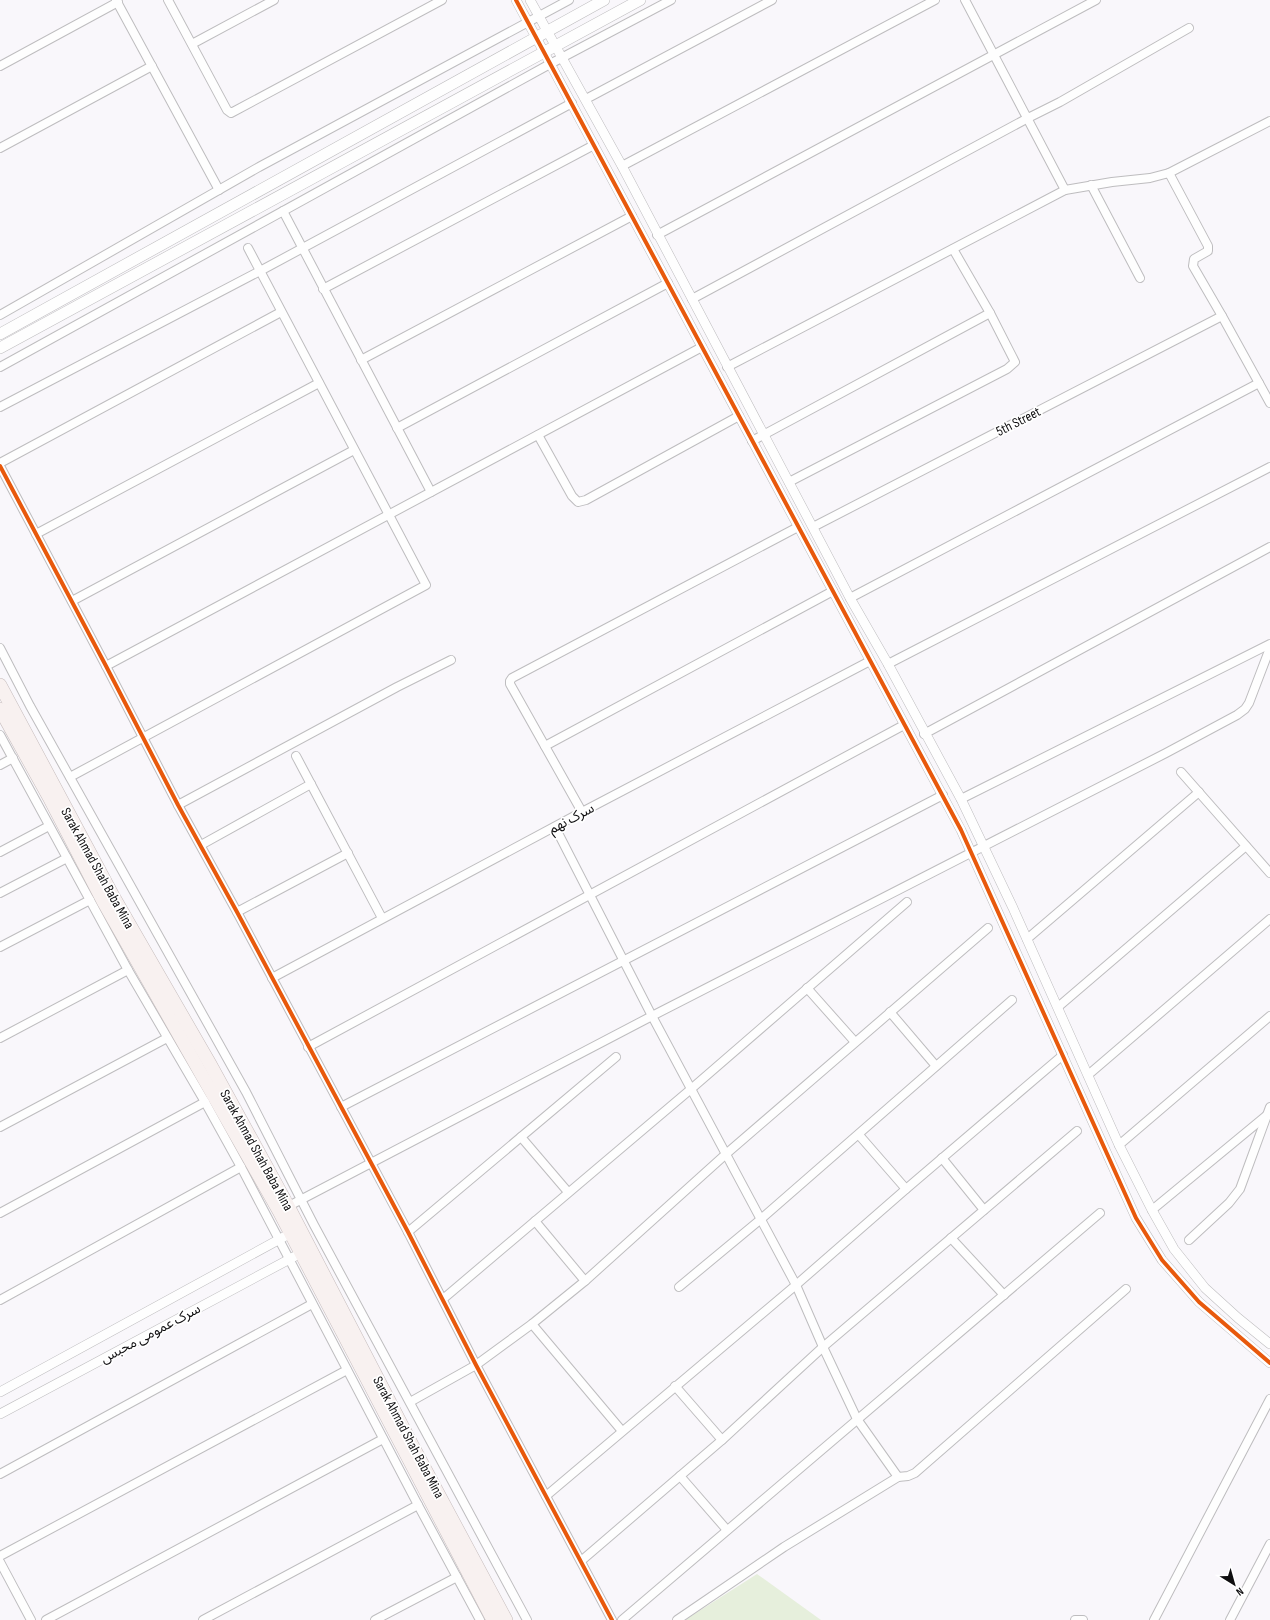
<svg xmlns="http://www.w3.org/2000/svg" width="1270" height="1620" font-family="'Sofia Sans Condensed','Noto Sans Arabic',sans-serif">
<rect width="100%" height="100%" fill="#f9f7fb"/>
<path fill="#e6efdc" d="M 757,1574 L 821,1620 L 685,1620 Z"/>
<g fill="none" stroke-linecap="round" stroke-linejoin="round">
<g stroke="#bebdbf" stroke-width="10">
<g id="minor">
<path d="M 116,0 L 219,190"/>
<path d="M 168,0 L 227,110 L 231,113 L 442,0"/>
<path d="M 965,0 L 1065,190"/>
<path d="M 192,44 L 274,0"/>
<path d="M 0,66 L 118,2"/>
<path d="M 586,99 L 772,0"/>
<path d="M 0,148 L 152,66"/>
<path d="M 622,166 L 935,0"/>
<path d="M 1169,173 L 1270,121"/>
<path d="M 1091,185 L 1140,278"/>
<path d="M 283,211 L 431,492"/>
<path d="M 657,235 L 1096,0"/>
<path d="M 323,289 L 594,145"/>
<path d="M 692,299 L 1028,118 L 1060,102 L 1189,28"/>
<path d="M 0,315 L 259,167 L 569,0"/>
<path d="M 361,360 L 632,216"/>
<path d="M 0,367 L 550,64 L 671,0"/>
<path d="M 727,367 L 1065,190 L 1112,182 L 1150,178 L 1169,173 L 1208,246 L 1208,251 L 1194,259 L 1193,266 L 1222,316 L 1270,403"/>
<path d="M 0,407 L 260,271 L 572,103"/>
<path d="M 397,428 L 668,283"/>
<path d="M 538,435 L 572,496 L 578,502 L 586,500 L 739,416"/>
<path d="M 752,441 L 990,313"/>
<path d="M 0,463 L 281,312"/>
<path d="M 0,466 L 106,666 L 178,805 L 237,912 L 408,1232 L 476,1365 L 612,1620"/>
<path d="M 789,482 L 1007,369 L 1015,362 L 990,313 L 953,249"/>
<path d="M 813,527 L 1222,316"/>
<path d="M 36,534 L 319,383"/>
<path d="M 850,598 L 1259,383"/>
<path d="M 72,601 L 354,450"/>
<path d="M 0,648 L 30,706 L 246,1092 L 314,1225 L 527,1620"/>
<path d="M 888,664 L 1270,467"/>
<path d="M 106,666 L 702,347"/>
<path d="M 924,734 L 1270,547"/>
<path d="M 0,735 L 128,970 L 205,1102 L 241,1167 L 418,1505 L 480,1620"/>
<path d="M 545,746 L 833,591"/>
<path d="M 296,756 L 382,918"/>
<path d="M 0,765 L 13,758"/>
<path d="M 1181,772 L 1270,873"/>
<path d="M 70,777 L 426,585 L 248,248"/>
<path d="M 961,799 L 1270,644"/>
<path d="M 178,805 L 397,687 L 451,660"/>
<path d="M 582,812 L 510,684 L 510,681 L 512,678 L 798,527"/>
<path d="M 555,827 L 652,1016 L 796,1285 L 823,1347 L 857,1419 L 898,1477"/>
<path d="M 201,845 L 311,784"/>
<path d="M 0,852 L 49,826"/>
<path d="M 0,893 L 67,858"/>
<path d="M 237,912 L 348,853"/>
<path d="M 1027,939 L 1199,792"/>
<path d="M 0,947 L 90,900"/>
<path d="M 272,978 L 582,812 L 870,661"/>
<path d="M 807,988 L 855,1042"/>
<path d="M 1058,1007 L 1246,846"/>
<path d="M 890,1012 L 936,1066"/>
<path d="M 0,1038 L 128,970"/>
<path d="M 308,1047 L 904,725"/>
<path d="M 1088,1075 L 1270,919"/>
<path d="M 341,1107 L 943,795"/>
<path d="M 0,1127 L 167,1038"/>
<path d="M 859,1135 L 906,1189"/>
<path d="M 521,1137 L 568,1192"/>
<path d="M 1119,1145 L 1270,1016"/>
<path d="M 942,1158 L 984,1210"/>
<path d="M 285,1208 L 652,1016 L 1166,753 L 1237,715 L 1245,709 L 1249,703 L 1270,648"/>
<path d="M 1152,1210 L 1267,1115"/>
<path d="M 0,1213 L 205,1102"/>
<path d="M 535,1221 L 585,1281"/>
<path d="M 408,1232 L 616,1057"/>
<path d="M 951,1238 L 1004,1295"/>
<path d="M 1189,1240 L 1229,1203 L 1240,1189 L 1270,1107"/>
<path d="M 679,1287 L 761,1219 L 1012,1000"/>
<path d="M 443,1299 L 691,1089 L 907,902"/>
<path d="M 0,1300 L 241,1167"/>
<path d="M 532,1324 L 622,1431"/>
<path d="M 675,1386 L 722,1440"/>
<path d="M 410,1402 L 476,1365 L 532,1324 L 585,1281 L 726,1154 L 988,928"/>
<path d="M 0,1474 L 312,1304"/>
<path d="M 680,1476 L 727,1530"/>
<path d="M 546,1496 L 796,1285 L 906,1189 L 1063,1055"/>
<path d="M 0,1556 L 347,1370"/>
<path d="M 581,1561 L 722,1440 L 823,1347 L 1077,1131"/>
<path d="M 0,1562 L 31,1620"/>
<path d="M 46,1620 L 383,1439"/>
<path d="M 203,1620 L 418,1505"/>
<path d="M 375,1620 L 457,1577"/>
<path d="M 622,1620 L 1100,1213"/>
<path d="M 677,1620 L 784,1547 L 898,1477 L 908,1476 L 915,1473 L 1126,1289"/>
<path d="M 1075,1620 L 1083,1620"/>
<path d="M 1154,1620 L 1270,1399"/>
<path d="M 1230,1620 L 1270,1544"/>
</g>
</g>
<g stroke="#bebdbf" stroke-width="10">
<g id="tertiary">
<path d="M 516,0 L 961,830 L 1136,1218 L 1162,1260 L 1199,1302 L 1270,1363"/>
<path d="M 530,0 L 622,166 L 850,598 L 888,664 L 961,799 L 1013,908 L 1119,1145 L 1152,1210 L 1174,1249 L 1205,1288 L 1238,1318 L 1270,1344"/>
<path d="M 0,1392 L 291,1233"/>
<path d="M 0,1414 L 301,1253"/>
</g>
</g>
<g stroke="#bebdbf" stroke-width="12">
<g id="secondary">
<path d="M 0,334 L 604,0"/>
<path d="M 0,348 L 640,0"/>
</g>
</g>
<g stroke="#c5bcbc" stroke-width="14">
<g id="trunk">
<path d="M 0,685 L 113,896 L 210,1064 L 288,1206 L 411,1443 L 506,1620"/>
<path d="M 0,709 L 49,797 L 103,901 L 279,1211 L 493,1620"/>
</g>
</g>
<use href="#minor" stroke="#fefefe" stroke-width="8"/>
<use href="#tertiary" stroke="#fefefe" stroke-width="9"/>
<use href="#secondary" stroke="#fefefe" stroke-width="11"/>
<use href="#trunk" stroke="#f8f1f0" stroke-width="13"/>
<g stroke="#fff" stroke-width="6">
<g id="cycleway">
<path d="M 516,0 L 961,830 L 1136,1218 L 1162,1260 L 1199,1302 L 1270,1363"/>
<path d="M 0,466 L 106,666 L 178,805 L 237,912 L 408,1232 L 476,1365 L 612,1620"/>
</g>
</g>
<use href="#cycleway" stroke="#e8590c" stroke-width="4"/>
</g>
<g text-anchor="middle" stroke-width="3.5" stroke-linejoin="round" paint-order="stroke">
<g font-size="14" fill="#0f0e10" stroke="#fff">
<text transform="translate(1018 421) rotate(-27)" y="5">5th Street</text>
<text transform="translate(571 818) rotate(-28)" y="5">سرک نهم</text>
<text transform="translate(98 868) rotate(61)" y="5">Sarak Ahmad Shah Baba Mina</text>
<text transform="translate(257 1150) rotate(61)" y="5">Sarak Ahmad Shah Baba Mina</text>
<text transform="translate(150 1333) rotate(-28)" y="5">سرک عمومی محبس</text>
<text transform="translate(409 1437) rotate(62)" y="5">Sarak Ahmad Shah Baba Mina</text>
</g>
</g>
<g transform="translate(1234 1584) rotate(143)" stroke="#ffffff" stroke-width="3" paint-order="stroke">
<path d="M0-3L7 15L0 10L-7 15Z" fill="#0f0e10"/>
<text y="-6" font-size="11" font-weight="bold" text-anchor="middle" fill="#0f0e10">N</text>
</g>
</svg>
